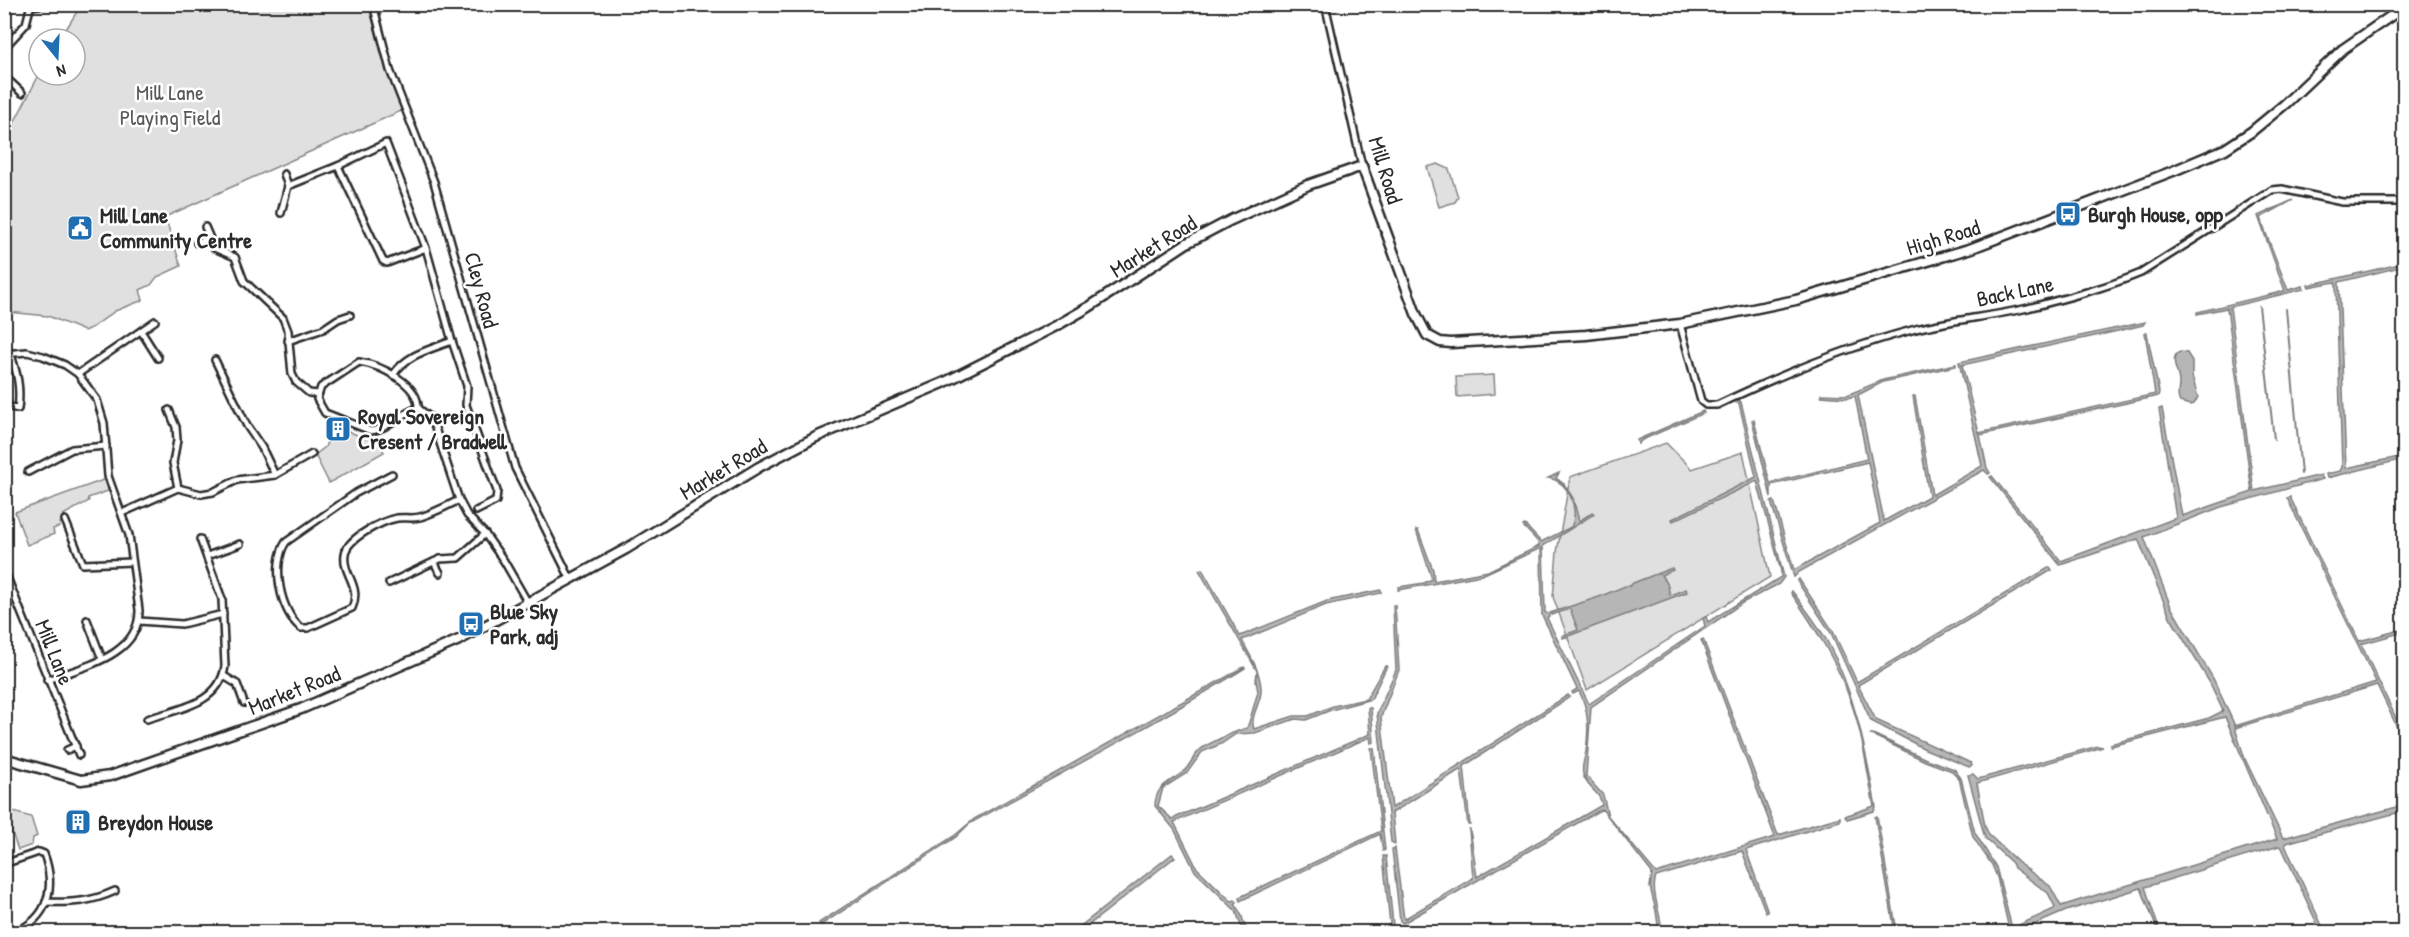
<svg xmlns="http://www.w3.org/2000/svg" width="2409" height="937" font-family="'Patrick Hand',sans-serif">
<rect width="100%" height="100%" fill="#fff"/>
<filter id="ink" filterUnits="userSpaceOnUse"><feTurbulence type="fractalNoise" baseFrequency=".0167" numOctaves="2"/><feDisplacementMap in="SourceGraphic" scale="12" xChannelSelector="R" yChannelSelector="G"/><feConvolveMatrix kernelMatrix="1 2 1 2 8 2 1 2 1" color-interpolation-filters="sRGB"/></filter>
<g filter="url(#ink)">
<g fill="#e0e0e0" stroke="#868686" stroke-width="1.5">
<path d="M 81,5 L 369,5 L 381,53 L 403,110 L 165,217 L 181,266 L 157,277 L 151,285 L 140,290 L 143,300 L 115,311 L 93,327 L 84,331 L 48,316 L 8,312 L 5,310 L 4,142 L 39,75 L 75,75 L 75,39 L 60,39 Z"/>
<path d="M 1438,164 L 1449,169 L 1458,197 L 1455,202 L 1439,207 L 1427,167 Z"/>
<path d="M 1494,375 L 1495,394 L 1457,397 L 1456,377 Z"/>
<path d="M 334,425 L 364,438 L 376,437 L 384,452 L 329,483 L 315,455 L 325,447 Z"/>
<path d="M 1666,443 L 1692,469 L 1743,452 L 1770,577 L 1587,690 L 1553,597 L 1557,552 L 1570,477 Z"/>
<path d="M 106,479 L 108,491 L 88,498 L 89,501 L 63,515 L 59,527 L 53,529 L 54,534 L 27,545 L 15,512 Z"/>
<path d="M 7,810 L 31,817 L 37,836 L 33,838 L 32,845 L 18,850 L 11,830 L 5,828 L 5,811 Z"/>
</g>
<g fill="#b6b6b6" stroke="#7e7e7e" stroke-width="1.5">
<path d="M 2293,200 L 2260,218 L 2288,290 L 2303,286 L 2304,289 L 2230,307 L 2254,491 L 2321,475 L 2323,479 L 2221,507 L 2144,537 L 2171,607 L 2214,680 L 2235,726 L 2376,682 L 2287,498 L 2290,497 L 2359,641 L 2404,629 L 2404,632 L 2361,644 L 2404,735 L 2404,742 L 2377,685 L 2235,728 L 2245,759 L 2283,838 L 2404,805 L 2404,811 L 2286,843 L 2285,845 L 2325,932 L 2321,932 L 2282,848 L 2279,846 L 2145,887 L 2160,932 L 2158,932 L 2141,888 L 2066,911 L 2024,929 L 2024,932 L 2022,932 L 2019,925 L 2054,909 L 2055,907 L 2048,893 L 2014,868 L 2012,863 L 1985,838 L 1968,775 L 1973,774 L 1978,779 L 2098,746 L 2103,747 L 1977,783 L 1985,826 L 1989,835 L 2021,865 L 2050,886 L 2061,906 L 2277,839 L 2225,717 L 2111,746 L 2110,744 L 2209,718 L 2223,711 L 2210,683 L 2170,617 L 2138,539 L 2060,565 L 1990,477 L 1992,476 L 2061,561 L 2176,518 L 2159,409 L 2162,408 L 2182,516 L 2252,492 L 2227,308 L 2197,314 L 2197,312 L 2285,291 L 2258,216 Z"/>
<path d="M 2404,263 L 2404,266 L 2339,282 L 2346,468 L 2404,456 L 2404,459 L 2327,478 L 2326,474 L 2340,471 L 2342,467 L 2336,285 L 2335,282 L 2309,287 L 2308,285 Z"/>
<path d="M 2145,322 L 2143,325 L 2118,331 L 1962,365 L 1979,433 L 2155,394 L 2145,333 L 2147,333 L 2159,392 L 2158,396 L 1980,435 L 1987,468 L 1990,473 L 1988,474 L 1984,470 L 1799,572 L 1794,577 L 1771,502 L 1774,501 L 1794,570 L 1880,523 L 1868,462 L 1771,485 L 1771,497 L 1752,420 L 1754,420 L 1770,483 L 1867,459 L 1855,396 L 1847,398 L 1821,396 L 1821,394 L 1847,395 L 1883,380 L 1956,364 L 1956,366 L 1883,382 L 1858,395 L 1884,521 L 1929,496 L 1913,396 L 1915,396 L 1932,495 L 1982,466 L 1959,362 Z"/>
<path d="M 2180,352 L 2187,353 L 2192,361 L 2192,376 L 2198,397 L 2194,404 L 2190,405 L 2180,402 C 2176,395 2179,391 2179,383 C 2179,372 2171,365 2176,354 Z"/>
<path d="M 1737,398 L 1741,402 L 1784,577 L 1779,584 L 1744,602 L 1591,707 L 1586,776 L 1603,795 L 1608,816 L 1656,873 L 1775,837 L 1701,640 L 1703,639 L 1778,835 L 1840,817 L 1840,821 L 1746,850 L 1768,912 L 1766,913 L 1742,851 L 1656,877 C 1650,890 1662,917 1662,932 L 1659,932 L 1656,911 L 1650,887 L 1652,873 L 1602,809 L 1403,923 L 1400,921 L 1392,849 L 1395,848 L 1404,919 L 1473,878 L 1469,829 L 1470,829 L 1477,877 L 1602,805 C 1600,791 1586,788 1583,774 C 1581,767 1585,758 1586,751 C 1589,730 1589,710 1579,691 L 1573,694 L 1572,692 L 1577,689 L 1542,615 L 1541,548 L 1482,575 L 1398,590 L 1399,587 L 1424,583 L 1432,579 L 1416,530 L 1418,530 L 1433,570 L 1434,581 L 1488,571 L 1539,546 L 1538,542 L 1523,526 L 1525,525 L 1541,542 L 1571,527 C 1580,510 1569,481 1548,478 L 1559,473 L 1556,478 L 1564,484 L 1573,498 L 1579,521 L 1593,512 L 1594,514 L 1543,546 L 1545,612 L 1548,614 L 1549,616 L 1547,618 L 1589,704 L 1705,626 L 1703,618 L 1706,617 L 1708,622 L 1781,577 L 1781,571 L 1757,481 L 1673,521 L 1672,519 L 1756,477 L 1739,403 L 1733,402 L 1732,399 Z"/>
<path d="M 1703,411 L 1704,413 L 1642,440 L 1638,444 L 1637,440 Z"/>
<path d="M 2050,567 L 2052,570 L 1858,685 L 1876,720 L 1971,763 L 1972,766 L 1969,767 L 1925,749 L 1871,721 L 1831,633 L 1797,581 L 1799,579 L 1833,631 L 1857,682 Z"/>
<path d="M 1672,568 L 1673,570 L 1661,575 L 1667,583 L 1670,595 L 1686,589 L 1687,592 L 1563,638 L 1562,636 L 1578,630 L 1570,609 L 1551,615 L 1550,613 L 1599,597 L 1625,586 L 1630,586 L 1633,583 Z"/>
<path d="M 1202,569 L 1240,636 L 1327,601 L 1381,590 L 1381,593 L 1326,605 L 1242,640 C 1250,656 1260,670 1261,688 C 1263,701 1249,715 1254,729 L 1294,716 L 1308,716 L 1333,706 L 1366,699 L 1385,666 L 1387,666 L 1371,699 L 1331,710 L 1306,720 L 1295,719 L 1255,733 L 1236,734 L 1221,744 L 1202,752 L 1187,773 L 1163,788 L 1158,806 L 1172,819 L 1370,734 L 1368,708 L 1371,708 L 1374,742 L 1371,743 L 1370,737 L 1174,822 L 1197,868 L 1229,899 L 1232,901 L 1235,900 L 1237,902 L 1235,904 L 1241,914 L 1247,932 L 1243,932 L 1236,911 L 1195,871 L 1174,829 L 1155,806 C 1155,786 1169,783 1183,772 C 1190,766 1193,756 1200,750 C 1206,744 1238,730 1247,728 C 1252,715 1254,704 1258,692 L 1256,681 L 1257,671 L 1199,570 Z"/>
<path d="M 1792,591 C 1804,607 1817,623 1827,641 C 1856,695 1865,748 1876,807 L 1874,811 L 1847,819 L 1845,816 L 1874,806 C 1867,771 1863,736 1851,702 C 1837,662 1815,627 1791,593 Z"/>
<path d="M 1393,605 L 1395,605 L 1399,670 L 1381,717 L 1392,808 L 1568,695 L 1570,697 L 1464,766 L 1470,825 L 1468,825 L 1461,769 L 1392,813 L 1395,844 L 1391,842 L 1377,713 L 1396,670 Z"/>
<path d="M 1244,667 L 1245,668 C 1155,724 1062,773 969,824 L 956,837 L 821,925 L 819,923 L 954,836 L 974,819 Z"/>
<path d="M 1870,734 L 1873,734 L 1926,759 L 1954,769 L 1961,778 L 1975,833 L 1996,867 L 2012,928 L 2014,928 L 2015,931 L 2001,932 L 2009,929 L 1997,877 L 1992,865 L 1973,837 L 1959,778 L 1952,771 L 1925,761 Z"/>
<path d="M 1371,748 L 1374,748 L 1385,850 L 1383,851 L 1380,834 L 1240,901 L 1239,898 L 1242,896 L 1381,831 Z"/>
<path d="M 1877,816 L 1897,932 L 1895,932 L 1875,817 Z"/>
<path d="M 1172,854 L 1175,857 L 1080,932 L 1073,932 Z"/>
<path d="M 1383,856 L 1386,856 L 1393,925 L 1384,932 L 1378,932 L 1390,924 Z"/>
</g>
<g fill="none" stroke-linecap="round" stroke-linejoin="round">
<g stroke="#7e7e7e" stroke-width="2">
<path d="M 2259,306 L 2274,439"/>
<path d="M 2286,309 L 2301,474"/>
</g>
<g stroke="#2b2b2b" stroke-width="10">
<g id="street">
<path d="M 373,4 L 390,70 L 434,182 L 515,468 L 571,580"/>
<path d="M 1325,4 L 1362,166"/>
<path d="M 31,6 L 46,4"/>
<path d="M 4,48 L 26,24 L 31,4"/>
<path d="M 4,76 L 22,93"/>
<path d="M 284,174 L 288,186"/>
<path d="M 281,213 L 288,186 L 338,166"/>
<path d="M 205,227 L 214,248 L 235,257 L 244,281 L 283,318 L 288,331 L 292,374 L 296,382 L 309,393 L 317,394"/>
<path d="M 197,243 L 209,238"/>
<path d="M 426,248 L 387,263 L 383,261 L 338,166 L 386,143 L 426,248 L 452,341 L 467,386 L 466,405 L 497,491 L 496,501 L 476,511"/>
<path d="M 1680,324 L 1701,401 L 1706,405 L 1717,405 C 1780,375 1844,348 1912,330 C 1950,320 1989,317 2028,308 C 2066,298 2105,288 2141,273 L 2272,190 L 2282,189 L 2342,202 L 2404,202"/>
<path d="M 141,331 L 158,358"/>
<path d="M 288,341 L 323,329 L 338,319 L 350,315"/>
<path d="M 4,354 L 27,352 L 43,356 L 65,365 L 78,374 L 97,400 L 104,423 L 108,476 L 129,535 L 139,610 C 140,656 82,667 47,680"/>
<path d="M 215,360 L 247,426 L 262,448 L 275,475"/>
<path d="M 359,362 C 380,365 419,384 418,408 C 401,413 388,429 371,431 L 325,413 L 317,399 L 321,387 Z"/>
<path d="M 78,374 L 155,321"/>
<path d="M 393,375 C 407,354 429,350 452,341"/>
<path d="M 10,407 L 18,409 C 21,388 17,372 10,352"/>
<path d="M 418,408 L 432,419 L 459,500 L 467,515 L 485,534 L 504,561 L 528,603"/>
<path d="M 28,472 L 72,449 L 106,446"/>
<path d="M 392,474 L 356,493 L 286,542 C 271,564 280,612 301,628 L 308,628 L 352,608 C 362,585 342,575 345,554 C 347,538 382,521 397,518 C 405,517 413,519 420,517 C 434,513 447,506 459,500"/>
<path d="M 178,488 L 201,494 L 213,492 L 237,480 L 275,475 L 312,454"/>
<path d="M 122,513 L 178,488 L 173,463 L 177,440 L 176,427 L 169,410"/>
<path d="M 65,520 L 83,564 L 132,562"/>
<path d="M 207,556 L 240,544"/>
<path d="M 434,562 L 440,573"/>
<path d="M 4,570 L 79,755"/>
<path d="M 389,583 L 440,559 L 458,558 L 485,534"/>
<path d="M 87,620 L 102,659"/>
<path d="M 139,621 L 182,624 L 223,614"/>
<path d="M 224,676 L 237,684 L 244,703"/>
<path d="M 147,719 C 178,709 220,704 225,666 L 222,599 L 200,539"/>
<path d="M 67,750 L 76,746"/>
<path d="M 4,864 L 39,852 L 44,854 C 56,887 49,919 14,932"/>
<path d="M 46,902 C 72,903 91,902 115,891"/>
</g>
</g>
<g stroke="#2b2b2b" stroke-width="13">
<path id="secondary" d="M 4,758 L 81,780 L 110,776 L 301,709 L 459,640 L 626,549 L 759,467 L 816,437 L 943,383 L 1056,326 L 1089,307 L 1187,243 L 1231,220 L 1308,185 L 1362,166 L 1416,314 L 1427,335 L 1440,342 L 1451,343 L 1586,335 L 1680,324 L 1796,300 L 1972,248 L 2173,171 L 2225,149 L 2251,132 L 2285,104 L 2343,49 L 2404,7"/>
</g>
<use href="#street" stroke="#fff" stroke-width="5"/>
<use href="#secondary" stroke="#fff" stroke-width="8"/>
</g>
</g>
<defs>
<g id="bus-square" transform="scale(1.35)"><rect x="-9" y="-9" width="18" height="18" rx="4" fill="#1f6fb2" stroke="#fff"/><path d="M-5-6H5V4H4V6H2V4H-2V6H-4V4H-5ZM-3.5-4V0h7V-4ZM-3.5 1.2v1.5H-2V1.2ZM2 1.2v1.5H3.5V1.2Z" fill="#fff"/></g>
<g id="civic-square" transform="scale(1.35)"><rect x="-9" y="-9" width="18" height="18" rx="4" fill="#1f6fb2" stroke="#fff"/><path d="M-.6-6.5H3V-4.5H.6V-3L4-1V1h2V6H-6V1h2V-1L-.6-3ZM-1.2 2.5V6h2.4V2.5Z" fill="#fff"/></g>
<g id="building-square" transform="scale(1.35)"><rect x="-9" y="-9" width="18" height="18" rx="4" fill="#1f6fb2" stroke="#fff"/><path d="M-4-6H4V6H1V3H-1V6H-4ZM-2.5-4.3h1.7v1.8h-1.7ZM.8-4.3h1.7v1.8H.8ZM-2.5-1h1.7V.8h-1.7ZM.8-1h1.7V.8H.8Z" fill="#fff"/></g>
</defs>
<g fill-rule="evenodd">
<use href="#bus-square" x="2068" y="214"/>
<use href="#civic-square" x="80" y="228"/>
<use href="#building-square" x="338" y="429"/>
<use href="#bus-square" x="471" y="624"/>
<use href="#building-square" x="78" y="822"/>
</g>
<g text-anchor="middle" stroke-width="5" stroke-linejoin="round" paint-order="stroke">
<g font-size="22" fill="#585858" stroke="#fff">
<text x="170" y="100">Mill Lane<tspan x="170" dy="25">Playing Field</tspan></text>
</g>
<g font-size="22" fill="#2b2b2b" stroke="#fff">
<text transform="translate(1386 170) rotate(73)" y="8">Mill Road</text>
<text transform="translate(1943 237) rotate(-17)" y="8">High Road</text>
<text transform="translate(1153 246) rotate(-32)" y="8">Market Road</text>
<text transform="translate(482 290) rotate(75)" y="8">Cley Road</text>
<text transform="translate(2015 291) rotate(-12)" y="8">Back Lane</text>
<text transform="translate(723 469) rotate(-31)" y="8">Market Road</text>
<text transform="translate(55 652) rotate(68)" y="8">Mill Lane</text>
<text transform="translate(294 690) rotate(-22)" y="8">Market Road</text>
</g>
<g font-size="22" font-weight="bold" fill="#2b2b2b" stroke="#fff" text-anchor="start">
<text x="2088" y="222">Burgh House, opp</text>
<text x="100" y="223">Mill Lane<tspan x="100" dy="25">Community Centre</tspan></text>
<text x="358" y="424">Royal Sovereign<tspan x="358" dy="25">Cresent / Bradwell</tspan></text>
<text x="490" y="619">Blue Sky<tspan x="490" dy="25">Park, adj</tspan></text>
<text x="98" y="830">Breydon House</text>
</g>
</g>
<rect width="2409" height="937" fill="none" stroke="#fff" stroke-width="24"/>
<rect x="12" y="12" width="2385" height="913" fill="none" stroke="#2b2b2b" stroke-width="2" filter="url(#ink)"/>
<g transform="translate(57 57) rotate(162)"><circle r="28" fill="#ffffff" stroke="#aaaaaa" stroke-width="1.5"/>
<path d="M0-4.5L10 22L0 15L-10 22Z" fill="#1f6fb2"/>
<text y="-9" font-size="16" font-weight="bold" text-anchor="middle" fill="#2b2b2b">N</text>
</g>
</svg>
